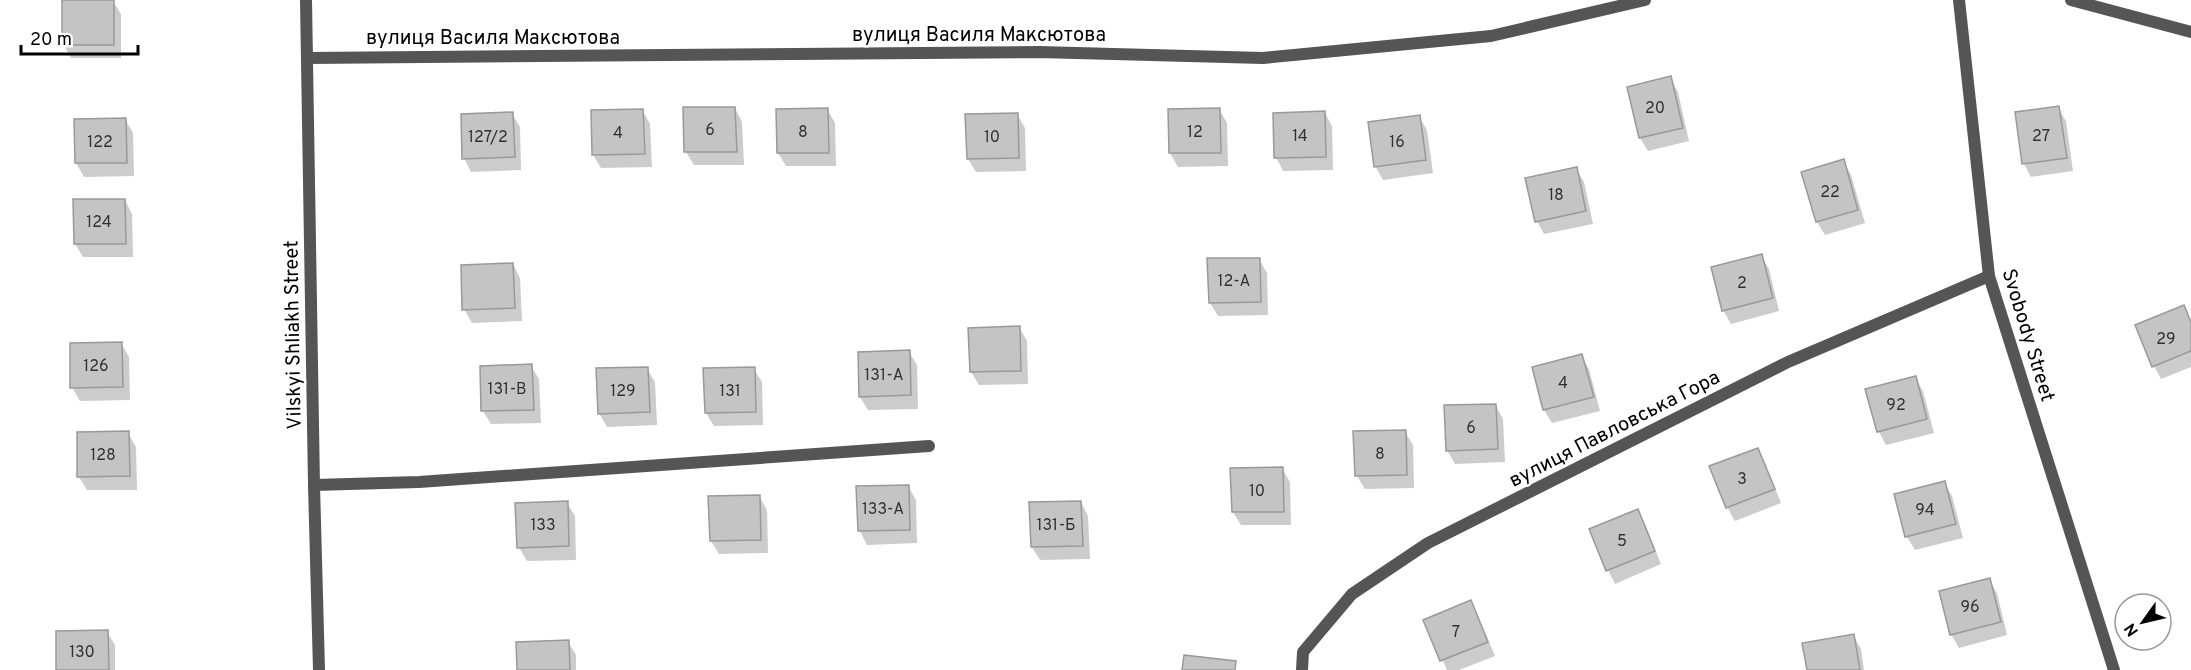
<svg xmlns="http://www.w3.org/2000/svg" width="2191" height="670" font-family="Overpass,sans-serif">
<rect width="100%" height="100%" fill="#fff"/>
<g fill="#0003">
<path d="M 113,1 L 121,14 L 121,58 L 71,58 L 64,45 Z"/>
<path d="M 1670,78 L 1678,92 L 1689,141 L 1648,151 L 1640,138 Z"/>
<path d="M 735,108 L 742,122 L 744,165 L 694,165 L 686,152 Z"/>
<path d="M 2058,108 L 2066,121 L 2073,171 L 2031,177 L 2024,164 Z"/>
<path d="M 827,109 L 835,123 L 836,166 L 786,166 L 778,153 Z"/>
<path d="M 1219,109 L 1227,123 L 1228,166 L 1178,167 L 1170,153 L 1169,110 Z"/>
<path d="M 643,111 L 650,124 L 652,167 L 601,168 L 593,155 Z"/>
<path d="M 1325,113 L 1332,126 L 1333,170 L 1283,171 L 1276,157 Z"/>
<path d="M 512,114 L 520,127 L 521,170 L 471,172 L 464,158 Z"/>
<path d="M 1017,114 L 1025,128 L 1026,171 L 976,172 L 968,159 Z"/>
<path d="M 1419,117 L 1427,130 L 1433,173 L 1383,180 L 1375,166 Z"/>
<path d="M 125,119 L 133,133 L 134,176 L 84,177 L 76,163 L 75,120 Z"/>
<path d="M 1843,161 L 1851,175 L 1865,223 L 1825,235 L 1817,222 L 1803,173 Z"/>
<path d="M 1576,169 L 1584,182 L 1593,224 L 1544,234 L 1537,221 Z"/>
<path d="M 125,200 L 132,214 L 133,257 L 83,257 L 75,244 Z"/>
<path d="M 1761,256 L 1769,269 L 1779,311 L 1731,324 L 1723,310 Z"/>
<path d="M 1259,259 L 1267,273 L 1268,315 L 1218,316 L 1210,303 Z"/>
<path d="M 513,264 L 520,278 L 522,321 L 472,323 L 464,309 Z"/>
<path d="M 2183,307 L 2191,320 L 2191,367 L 2161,379 L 2154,366 Z"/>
<path d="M 1019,327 L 1027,341 L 1028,384 L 979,385 L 971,372 Z"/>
<path d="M 121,343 L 129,357 L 130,400 L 80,401 L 72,387 Z"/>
<path d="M 909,352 L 917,365 L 918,409 L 868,410 L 860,397 Z"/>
<path d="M 1581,356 L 1589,369 L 1600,411 L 1552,423 L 1544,410 L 1534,368 Z"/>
<path d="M 531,366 L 539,379 L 541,423 L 491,424 L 483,411 Z"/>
<path d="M 647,369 L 655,382 L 657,425 L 607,427 L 599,413 Z"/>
<path d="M 754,369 L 762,382 L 763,425 L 714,426 L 706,413 Z"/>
<path d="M 1915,378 L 1923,391 L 1934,433 L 1886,445 L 1879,432 L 1867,390 Z"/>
<path d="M 1496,406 L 1503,419 L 1505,462 L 1455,464 L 1447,450 Z"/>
<path d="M 1405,432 L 1413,445 L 1414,488 L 1365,489 L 1357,476 Z"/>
<path d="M 128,433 L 136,447 L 137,490 L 87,490 L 79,477 L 78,434 Z"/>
<path d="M 1758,449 L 1765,463 L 1781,503 L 1735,521 L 1727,507 Z"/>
<path d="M 1282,468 L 1290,482 L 1291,525 L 1241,525 L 1233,512 Z"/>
<path d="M 1944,483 L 1952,496 L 1963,538 L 1915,550 L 1907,537 L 1896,495 Z"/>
<path d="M 908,486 L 916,500 L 917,543 L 867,545 L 860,531 L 858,488 Z"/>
<path d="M 759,496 L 767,510 L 768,553 L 719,554 L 711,541 Z"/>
<path d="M 1081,502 L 1088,516 L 1090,559 L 1040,560 L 1032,547 Z"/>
<path d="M 567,503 L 575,516 L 576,560 L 527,561 L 519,547 Z"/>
<path d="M 1637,511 L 1645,524 L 1661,564 L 1615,584 L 1608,570 Z"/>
<path d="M 1989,580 L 1997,593 L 2007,635 L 1959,648 L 1951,634 Z"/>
<path d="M 1471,602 L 1478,616 L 1495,656 L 1459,670 L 1447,670 L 1425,621 Z"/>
<path d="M 107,632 L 115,645 L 115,670 L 58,670 Z"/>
<path d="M 1853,635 L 1861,649 L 1864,670 L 1808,670 Z"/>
<path d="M 568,642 L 576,655 L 576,670 L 519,670 Z"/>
</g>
<g fill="#c4c4c4" stroke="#999" stroke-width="1.5">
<rect x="62" y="0" width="52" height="45"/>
<path d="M 1671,76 L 1683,128 L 1639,138 L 1627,87 Z"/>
<path d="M 2059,106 L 2067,158 L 2022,164 L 2015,112 Z"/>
<path d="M 683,107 L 735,107 L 737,152 L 684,152 Z"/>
<path d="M 828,108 L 829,153 L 777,153 L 776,109 Z"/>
<path d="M 1220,108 L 1221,153 L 1169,153 L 1168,109 Z"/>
<path d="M 643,109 L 645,154 L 592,155 L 591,110 Z"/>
<path d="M 1325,111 L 1326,157 L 1274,158 L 1273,113 Z"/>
<path d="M 513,112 L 515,157 L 462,159 L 461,114 Z"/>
<path d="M 1018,113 L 1019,158 L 967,159 L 965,114 Z"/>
<path d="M 1420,115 L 1426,160 L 1374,167 L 1368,122 Z"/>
<path d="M 126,118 L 127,163 L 75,163 L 74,119 Z"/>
<path d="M 1844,159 L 1858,210 L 1816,222 L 1801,172 Z"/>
<path d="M 1577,167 L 1586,211 L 1535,222 L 1525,178 Z"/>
<path d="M 73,199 L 125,199 L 126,244 L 74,244 Z"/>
<path d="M 1762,254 L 1773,298 L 1722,311 L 1711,267 Z"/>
<path d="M 1207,258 L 1260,258 L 1261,302 L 1209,303 Z"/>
<path d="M 513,263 L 515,308 L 462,310 L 461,265 Z"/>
<path d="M 2184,305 L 2191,322 L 2191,351 L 2152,367 L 2135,325 Z"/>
<path d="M 1020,326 L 1021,371 L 970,372 L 968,328 Z"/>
<path d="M 122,342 L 123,387 L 70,388 L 70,343 Z"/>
<path d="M 910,350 L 911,395 L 859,397 L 858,352 Z"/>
<path d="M 1582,354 L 1594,397 L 1543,410 L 1532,367 Z"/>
<path d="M 532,364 L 534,410 L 481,411 L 480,366 Z"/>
<path d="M 648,367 L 650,412 L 598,414 L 596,368 Z"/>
<path d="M 755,367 L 756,412 L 705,413 L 703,368 Z"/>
<path d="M 1916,376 L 1927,419 L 1877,432 L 1865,389 Z"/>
<path d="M 1496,404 L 1498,449 L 1446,451 L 1444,405 Z"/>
<path d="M 1406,430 L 1407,475 L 1355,476 L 1353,431 Z"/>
<path d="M 129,431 L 130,476 L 77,477 L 77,432 Z"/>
<path d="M 1758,448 L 1775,489 L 1726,508 L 1709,466 Z"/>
<path d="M 1283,467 L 1284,512 L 1232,512 L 1230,468 Z"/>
<path d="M 1945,481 L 1956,524 L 1905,537 L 1894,494 Z"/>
<path d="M 909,485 L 910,530 L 858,531 L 856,486 Z"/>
<path d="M 760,495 L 761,540 L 710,541 L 708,496 Z"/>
<path d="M 568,501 L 569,546 L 517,548 L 515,503 Z"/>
<path d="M 1081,501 L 1083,546 L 1031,547 L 1029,502 Z"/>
<path d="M 1638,509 L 1655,551 L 1606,571 L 1589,529 Z"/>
<path d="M 1990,578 L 2001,622 L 1950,635 L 1939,591 Z"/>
<path d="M 1471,600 L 1488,642 L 1440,661 L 1423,620 Z"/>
<path d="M 108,630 L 109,670 L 56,670 L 56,631 Z"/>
<path d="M 1854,634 L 1860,670 L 1807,670 L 1802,643 Z"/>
<path d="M 569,640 L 570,670 L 517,670 L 516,642 Z"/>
<path d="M 1184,655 L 1236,661 L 1235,670 L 1182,670 Z"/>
</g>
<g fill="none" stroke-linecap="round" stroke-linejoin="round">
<path stroke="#555" stroke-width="12" d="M 314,485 L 419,482 L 929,446"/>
<g stroke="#555" stroke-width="12">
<path d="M 1959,0 L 1989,276 L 2114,670"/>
<path d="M 2071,0 L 2191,32"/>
<path d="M 307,58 L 1039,52 L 1263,58 L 1491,36 L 1645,0"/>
<path d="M 1302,670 L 1303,652 L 1352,594 L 1428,543 L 1788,362 L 1989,276"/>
</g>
<path stroke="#555" stroke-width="12" d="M 306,0 L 314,485 L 319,670"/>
</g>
<g text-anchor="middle" stroke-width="5" stroke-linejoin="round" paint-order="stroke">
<g font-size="16" fill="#313131">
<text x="1655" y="113">20</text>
<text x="710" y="135">6</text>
<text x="803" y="137">8</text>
<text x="1195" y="137">12</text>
<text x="618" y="138">4</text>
<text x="1300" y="141">14</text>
<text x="2041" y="141">27</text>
<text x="488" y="142">127/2</text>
<text x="992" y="142">10</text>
<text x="100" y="147">122</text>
<text x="1397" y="147">16</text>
<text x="1830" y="197">22</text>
<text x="1556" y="200">18</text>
<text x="99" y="227">124</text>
<text x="1234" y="286">12-А</text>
<text x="1742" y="288">2</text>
<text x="2166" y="344">29</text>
<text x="96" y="371">126</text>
<text x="884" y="380">131-А</text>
<text x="1563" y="388">4</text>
<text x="507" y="394">131-В</text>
<text x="623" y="396">129</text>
<text x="730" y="396">131</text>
<text x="1896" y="410">92</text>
<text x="1471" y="433">6</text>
<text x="1380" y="459">8</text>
<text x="103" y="460">128</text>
<text x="1742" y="484">3</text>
<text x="1257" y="496">10</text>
<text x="883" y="514">133-А</text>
<text x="1925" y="515">94</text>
<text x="543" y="530">133</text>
<text x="1056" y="530">131-Б</text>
<text x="1622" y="546">5</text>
<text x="1970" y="612">96</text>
<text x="1456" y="637">7</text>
<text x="82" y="657">130</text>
</g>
<g font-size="20" fill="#000" stroke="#fff">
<text x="979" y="41">вулиця Василя Максютова</text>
<text x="493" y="44">вулиця Василя Максютова</text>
<text transform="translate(292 335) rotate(-91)" y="7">Vilskyi Shliakh Street</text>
<text transform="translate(2029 335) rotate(73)" y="7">Svobody Street</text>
<text transform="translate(1614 428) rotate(-27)" y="7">вулиця Павловська Гора</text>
</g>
</g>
<g transform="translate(2143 622) rotate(236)"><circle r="28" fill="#ffffff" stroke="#999999" stroke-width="1.5"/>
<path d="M0-4.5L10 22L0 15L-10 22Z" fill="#000000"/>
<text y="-9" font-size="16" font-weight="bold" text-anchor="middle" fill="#000000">N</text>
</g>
<path d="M21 45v9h117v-9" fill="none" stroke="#000000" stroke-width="3"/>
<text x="30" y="45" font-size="18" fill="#000000" stroke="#ffffff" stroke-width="4.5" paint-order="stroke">20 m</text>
</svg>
